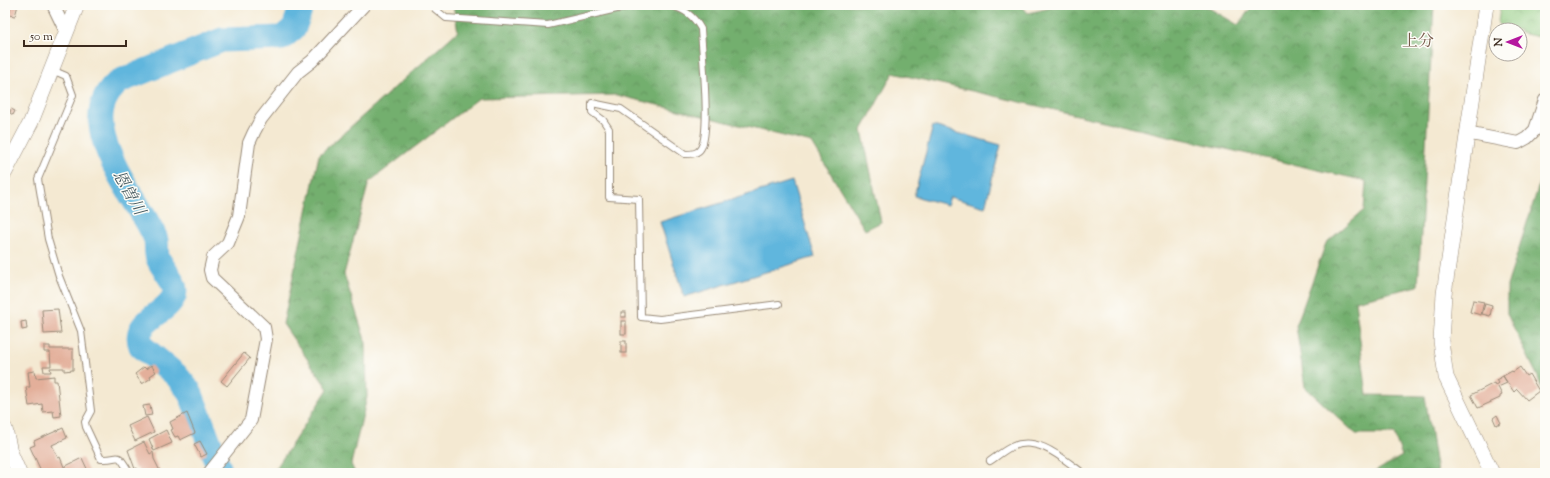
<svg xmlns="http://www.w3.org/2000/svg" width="1550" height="478" font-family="'Sorts Mill Goudy','Noto Serif JP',serif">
<defs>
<pattern id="forest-crowns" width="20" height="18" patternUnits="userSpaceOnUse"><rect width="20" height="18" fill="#73af6e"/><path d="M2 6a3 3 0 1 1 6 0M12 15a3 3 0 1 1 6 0" fill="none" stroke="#608f5a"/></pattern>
<pattern id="park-crowns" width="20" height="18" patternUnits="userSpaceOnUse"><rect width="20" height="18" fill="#8fcb80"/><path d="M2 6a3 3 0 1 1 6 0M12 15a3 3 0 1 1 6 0" fill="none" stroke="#7cae6e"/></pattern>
</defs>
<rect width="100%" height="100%" fill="#fdfcf7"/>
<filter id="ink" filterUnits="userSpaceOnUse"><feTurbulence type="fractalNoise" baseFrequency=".025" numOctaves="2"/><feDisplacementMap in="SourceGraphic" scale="8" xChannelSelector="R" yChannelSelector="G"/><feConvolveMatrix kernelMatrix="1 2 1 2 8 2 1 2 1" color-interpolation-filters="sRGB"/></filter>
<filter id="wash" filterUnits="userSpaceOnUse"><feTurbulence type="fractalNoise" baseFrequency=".012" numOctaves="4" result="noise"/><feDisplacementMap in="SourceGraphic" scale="16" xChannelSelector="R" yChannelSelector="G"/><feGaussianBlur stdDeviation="0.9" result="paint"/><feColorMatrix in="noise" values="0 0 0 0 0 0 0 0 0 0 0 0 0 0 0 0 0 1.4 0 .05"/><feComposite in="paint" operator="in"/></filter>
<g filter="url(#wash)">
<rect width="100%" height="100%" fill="#f4e9d2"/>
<g fill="url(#forest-crowns)" stroke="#576c46">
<path d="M 453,5 L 1021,5 L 1028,13 L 1063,5 L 1204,5 L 1238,25 L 1253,5 L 1434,5 L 1418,286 L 1355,301 L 1367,395 L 1425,396 L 1437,473 L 1373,473 L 1402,456 L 1394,434 L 1356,434 L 1305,387 L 1296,326 L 1326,243 L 1364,210 L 1366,181 L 893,73 L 862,130 L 881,222 L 865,230 L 812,143 L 617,95 L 479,98 L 369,182 L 344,274 L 366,343 L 367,397 L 351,464 L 355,473 L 273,473 L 328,389 L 283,324 L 319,155 L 458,31 Z"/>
<path d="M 1545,132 L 1545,399 L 1538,377 L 1507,314 L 1507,286 L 1543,172 Z"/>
</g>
<path fill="url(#park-crowns)" stroke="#657a4f" d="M 1502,5 L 1545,5 L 1545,38 L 1520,33 L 1520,30 L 1504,30 L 1498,22 L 1500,8 Z"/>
<g fill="#60b6dd" stroke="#4e707e">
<path d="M 933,126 L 1001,145 L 985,207 L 950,197 L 947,205 L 914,196 Z"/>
<path d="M 792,181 L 815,257 L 684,297 L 660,222 Z"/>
</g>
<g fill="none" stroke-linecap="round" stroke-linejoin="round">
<path stroke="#60b6dd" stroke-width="25" d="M 221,473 L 190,392 L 176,375 L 141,346 C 131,321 166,315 174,296 C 179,282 162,270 158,258 C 155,252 158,244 155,237 C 136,194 68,121 120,81 L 222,40 L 282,38 L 294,28 L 302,5"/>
</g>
<g id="blocks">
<g fill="#e3af9a">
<path d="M 11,5 L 18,5 L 15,16 L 9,15 Z"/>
<path d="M 11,109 L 15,111 L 13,115 L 10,113 Z"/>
<path d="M 1473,300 L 1484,302 L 1481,315 L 1470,312 Z"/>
<path d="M 1485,304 L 1492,306 L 1490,316 L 1482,314 Z"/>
<path d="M 58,309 L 61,333 L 44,334 L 42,310 Z"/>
<rect x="621" y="312" width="5" height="5"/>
<path d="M 26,321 L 27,329 L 22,330 L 21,322 Z"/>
<rect x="621" y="321" width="5" height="13"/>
<rect x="621" y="341" width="5" height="12"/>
<path d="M 44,346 L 50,346 L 50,349 L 73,349 L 73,370 L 64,371 L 64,368 L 50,368 L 51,372 L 44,372 L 43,366 L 51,366 L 50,352 L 44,352 Z"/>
<path d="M 244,353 L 250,358 L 227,386 L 221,381 Z"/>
<path d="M 151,365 L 156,372 L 150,376 L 151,378 L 142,384 L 135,374 L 144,367 L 146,369 Z"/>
<path d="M 1520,367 L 1526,376 L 1529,374 L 1539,391 L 1527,400 L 1517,389 L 1514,392 L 1503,376 L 1512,371 L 1513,372 Z"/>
<path d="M 35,371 L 36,378 L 54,376 L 54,381 L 57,381 L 61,416 L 54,417 L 53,411 L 43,412 L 42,404 L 29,406 L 26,387 L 30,387 L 28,372 Z"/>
<path d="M 1503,376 L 1507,383 L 1498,387 L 1502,395 L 1500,396 L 1500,398 L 1478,408 L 1471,395 L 1494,383 L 1495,385 L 1497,384 L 1498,383 L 1496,380 Z"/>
<path d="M 150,405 L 152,415 L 145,416 L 143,406 Z"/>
<path d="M 187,413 L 195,433 L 180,440 L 178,436 L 175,437 L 171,430 L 173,429 L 170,422 Z"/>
<path d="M 1497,415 L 1501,423 L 1496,425 L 1493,418 Z"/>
<path d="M 147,417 L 154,432 L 135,441 L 128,426 Z"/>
<path d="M 63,428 L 67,438 L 52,445 L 58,458 L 60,457 L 64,467 L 82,458 L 89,473 L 42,473 L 30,447 L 35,445 L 34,441 Z"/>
<path d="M 166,430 L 172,443 L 154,451 L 149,439 Z"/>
<path d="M 200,441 L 207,454 L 201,457 L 194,444 Z"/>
<path d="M 144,442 L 150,454 L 153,452 L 154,459 L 161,473 L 140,473 L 137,468 L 135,469 L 128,450 Z"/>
<path d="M 7,466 L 9,473 L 5,473 L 5,467 Z"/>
</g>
</g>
</g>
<g filter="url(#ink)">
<use href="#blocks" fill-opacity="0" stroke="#988a78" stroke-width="1"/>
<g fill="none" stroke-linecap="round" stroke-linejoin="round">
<g stroke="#988a78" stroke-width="8">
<g id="service">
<path d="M 433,5 L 435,9 L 446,18 L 548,25 L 634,5"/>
<path d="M 670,5 C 685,10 693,15 701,29 C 702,52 711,131 701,148 C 698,154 691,154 685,154 L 621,109 L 592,103 L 592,112 L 603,120 L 609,129 L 609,197 L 639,199 L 641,317 L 660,319 L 779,304"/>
<path d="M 52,70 L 66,76 L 73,95 L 38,179 L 48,239 L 59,276 L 81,331 L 91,411 L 85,422 L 86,427 L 101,459 C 123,460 115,449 130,473"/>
<path d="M 990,461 C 996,457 1003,451 1011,447 C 1037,434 1063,459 1083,473"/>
</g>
</g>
<g stroke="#988a78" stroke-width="14">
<g id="minor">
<path d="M 53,5 L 66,32"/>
<path d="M 1466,133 L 1518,143 L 1527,138 L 1535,130 L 1545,100"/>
<path d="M 209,473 L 251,420 L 266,339 L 264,327 L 212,278 L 210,270 L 213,257 L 228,243 L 239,216 L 249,143 L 254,132 L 261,119 L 298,72 L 312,61 L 364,5"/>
</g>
</g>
<g stroke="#988a78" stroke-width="16">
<g id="tertiary">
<path d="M 1486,5 L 1444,294 L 1441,341 L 1446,377 L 1492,473"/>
<path d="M 5,172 L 31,122 L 77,5"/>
<path d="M 5,429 L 10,452 L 19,473"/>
</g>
</g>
<use href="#service" stroke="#fff" stroke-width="6"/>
<use href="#minor" stroke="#fff" stroke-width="12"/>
<use href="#tertiary" stroke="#fff" stroke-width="15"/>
</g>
</g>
<g text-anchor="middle" stroke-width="3" stroke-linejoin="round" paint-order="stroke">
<g font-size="16" fill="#765949" stroke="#fdfcf7">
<text x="1418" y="46">上分</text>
</g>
<g font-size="16" font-style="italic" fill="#485b61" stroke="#fdfcf7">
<text transform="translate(130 192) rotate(61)" y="6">恩曽川</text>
</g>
</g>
<rect width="1550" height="478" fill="none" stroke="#fdfcf7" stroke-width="20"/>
<g transform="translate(1508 42) rotate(270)"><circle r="19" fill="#fdfcf7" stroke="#afa8a0"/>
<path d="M0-3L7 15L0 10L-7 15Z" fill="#b5179e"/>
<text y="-6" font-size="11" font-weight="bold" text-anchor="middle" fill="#3b2a1e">N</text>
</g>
<path d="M24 40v6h102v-6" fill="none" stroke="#3b2a1e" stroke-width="2"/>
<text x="30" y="40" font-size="12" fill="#3b2a1e" stroke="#fdfcf7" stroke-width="3" paint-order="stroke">50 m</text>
</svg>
